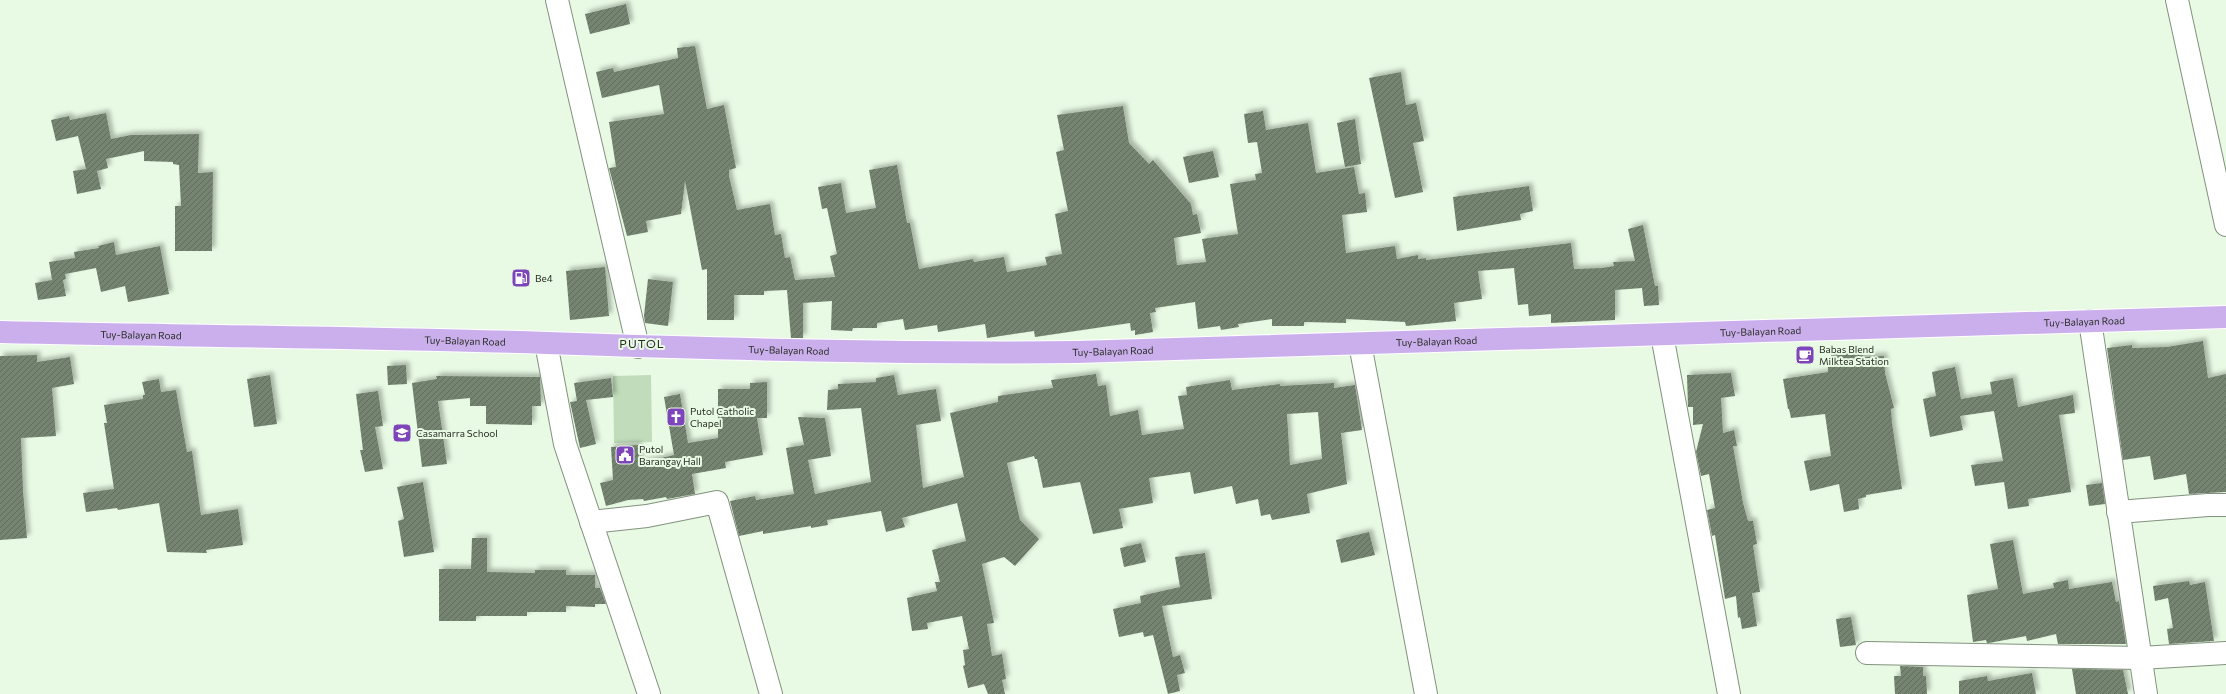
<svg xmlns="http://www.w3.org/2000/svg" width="2226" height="694" font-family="Commissioner,sans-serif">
<defs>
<pattern id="building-hatch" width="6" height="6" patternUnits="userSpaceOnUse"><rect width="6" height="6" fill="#758471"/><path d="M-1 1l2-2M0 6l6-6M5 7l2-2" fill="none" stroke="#606c5d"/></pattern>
<filter id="shadow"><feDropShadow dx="3.5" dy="-3.5" stdDeviation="2" flood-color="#0004"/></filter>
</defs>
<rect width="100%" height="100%" fill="#e8fae4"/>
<path fill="#c0dcba" d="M 651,375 L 652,442 L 614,443 L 613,376 Z"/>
<g fill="url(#building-hatch)" fill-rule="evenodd" filter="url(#shadow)">
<path d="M 626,4 L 630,24 L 590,34 L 585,14 Z"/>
<path d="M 695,46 L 707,109 L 724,105 L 736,168 L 729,170 L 729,176 L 737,210 L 770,204 L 775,235 L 781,234 L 785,258 L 790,257 L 795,280 L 835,277 L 830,256 L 837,254 L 827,208 L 822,209 L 818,187 L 841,183 L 846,213 L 876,208 L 869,170 L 897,165 L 907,223 L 910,223 L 919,269 L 973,259 L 974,262 L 1004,257 L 1007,272 L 1047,265 L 1045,257 L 1062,254 L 1055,214 L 1068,211 L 1056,152 L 1064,150 L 1057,115 L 1123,106 L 1129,143 L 1149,164 L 1153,160 L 1191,204 L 1193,215 L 1197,214 L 1201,233 L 1174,238 L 1177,265 L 1206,262 L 1202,239 L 1238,234 L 1230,184 L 1256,180 L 1255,174 L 1262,173 L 1257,142 L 1248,143 L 1244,114 L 1263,111 L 1266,130 L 1308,123 L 1316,173 L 1354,167 L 1359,194 L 1365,193 L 1367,212 L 1342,215 L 1346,253 L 1395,246 L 1397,259 L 1418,255 L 1418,259 L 1426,258 L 1426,260 L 1571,243 L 1574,269 L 1602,268 L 1614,266 L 1613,262 L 1635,261 L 1628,229 L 1643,225 L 1655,286 L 1658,286 L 1659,305 L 1644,306 L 1642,288 L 1615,290 L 1615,320 L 1551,323 L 1551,314 L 1529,316 L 1528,304 L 1518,305 L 1514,268 L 1478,271 L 1482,299 L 1454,303 L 1456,321 L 1406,326 L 1405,322 L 1346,319 L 1346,323 L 1304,322 L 1304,326 L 1272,326 L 1272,319 L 1238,324 L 1239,327 L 1221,330 L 1220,326 L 1198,329 L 1195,302 L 1155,308 L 1156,312 L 1150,313 L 1153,332 L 1135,335 L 1135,330 L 1131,331 L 1130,323 L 1035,337 L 1034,331 L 987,338 L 985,324 L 938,332 L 937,325 L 905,330 L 903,319 L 877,323 L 877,328 L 853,328 L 852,331 L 831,330 L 832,301 L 803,303 L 803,338 L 791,338 L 787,290 L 764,291 L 764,295 L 734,295 L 734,320 L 707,320 L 707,269 L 702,270 L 685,181 L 681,214 L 646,221 L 648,232 L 627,236 L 609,168 L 616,167 L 609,122 L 664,114 L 659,85 L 602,98 L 596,72 L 613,68 L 614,72 L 678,58 L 677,48 Z"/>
<path d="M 1401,72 L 1406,105 L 1416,103 L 1424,141 L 1413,143 L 1423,192 L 1395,198 L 1369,78 Z"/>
<path d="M 106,113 L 111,139 L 131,135 L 199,134 L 198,173 L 213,172 L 212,251 L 175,251 L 175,206 L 181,206 L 179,165 L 173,164 L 173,162 L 144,161 L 144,151 L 106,159 L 108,168 L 97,171 L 101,189 L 77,194 L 73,171 L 86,169 L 78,136 L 56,141 L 51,120 L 69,116 L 70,120 Z"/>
<path d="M 1355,119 L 1361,164 L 1345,167 L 1337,123 Z"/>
<path d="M 1213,151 L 1219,177 L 1189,183 L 1183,157 Z"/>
<path d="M 1529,186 L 1533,211 L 1520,214 L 1521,220 L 1457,231 L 1453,197 Z"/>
<path d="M 114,242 L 116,255 L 160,246 L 169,294 L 128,302 L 125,286 L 101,292 L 96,268 L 65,274 L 66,279 L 63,280 L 66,296 L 38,300 L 35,283 L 52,280 L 49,262 L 75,258 L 74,252 L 99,248 L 98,246 Z"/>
<path d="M 605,267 L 609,316 L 570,320 L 566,271 Z"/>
<path d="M 648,279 L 673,282 L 668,326 L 645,323 L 644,316 Z"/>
<path d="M 2203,341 L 2208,378 L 2226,374 L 2226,492 L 2189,494 L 2186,474 L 2154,480 L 2150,456 L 2123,460 L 2107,348 L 2132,345 L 2132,348 L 2167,347 Z"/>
<path d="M 1863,352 L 1863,357 L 1884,356 L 1885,373 L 1894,408 L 1891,409 L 1892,423 L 1902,489 L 1866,495 L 1866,497 L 1858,499 L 1859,509 L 1844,512 L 1839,484 L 1810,491 L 1804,461 L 1831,456 L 1825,414 L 1791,418 L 1789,409 L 1788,409 L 1783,379 L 1828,372 L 1828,367 L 1832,366 L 1831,354 Z"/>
<path d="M 37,355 L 37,362 L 70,357 L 74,384 L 52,388 L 56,436 L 21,438 L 23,491 L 27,538 L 0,540 L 0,356 Z"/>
<path d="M 406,365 L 407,384 L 388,385 L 387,366 Z"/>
<path d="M 1955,367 L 1961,399 L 1992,394 L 1990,382 L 2013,378 L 2018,407 L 2073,395 L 2075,413 L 2059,415 L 2071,492 L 2028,499 L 2029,506 L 2008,509 L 2004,482 L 1975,486 L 1971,465 L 2003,461 L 1994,411 L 1960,416 L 1963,430 L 1930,437 L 1923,399 L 1936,396 L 1932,372 Z"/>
<path d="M 1731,373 L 1735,396 L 1721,398 L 1723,433 L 1734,430 L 1737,446 L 1733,446 L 1743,503 L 1748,521 L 1753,521 L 1757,544 L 1753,545 L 1760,592 L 1752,593 L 1757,626 L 1742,629 L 1740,617 L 1738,618 L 1736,596 L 1725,599 L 1715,535 L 1712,536 L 1707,510 L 1715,508 L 1709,474 L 1701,476 L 1696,452 L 1703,424 L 1693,425 L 1693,407 L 1688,407 L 1687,375 Z"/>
<path d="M 1096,374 L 1098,386 L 1106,385 L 1110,416 L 1138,410 L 1142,435 L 1184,429 L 1178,396 L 1187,395 L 1186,387 L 1230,380 L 1232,390 L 1280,384 L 1280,386 L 1334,383 L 1334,388 L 1355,385 L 1362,430 L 1341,433 L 1347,484 L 1307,494 L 1310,513 L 1272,520 L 1270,514 L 1261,516 L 1258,499 L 1236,504 L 1232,486 L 1194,494 L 1190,472 L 1149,478 L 1153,503 L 1119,509 L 1123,528 L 1093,534 L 1080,482 L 1043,488 L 1037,459 L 1035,459 L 1034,456 L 1007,463 L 1020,520 L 1039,539 L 1015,566 L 1004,557 L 982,564 L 994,623 L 987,624 L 992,656 L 1002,654 L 1006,679 L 1002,680 L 1005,694 L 988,694 L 984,684 L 968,688 L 963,666 L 965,665 L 963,650 L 969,649 L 962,616 L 927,623 L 928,629 L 912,631 L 907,598 L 937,591 L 935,582 L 940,582 L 932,550 L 966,541 L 957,503 L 902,518 L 905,527 L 886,532 L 881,511 L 827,520 L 828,525 L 811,528 L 811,526 L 763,534 L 763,531 L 739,536 L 730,501 L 755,496 L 756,500 L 794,494 L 786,448 L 804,445 L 798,417 L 825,418 L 831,456 L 808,460 L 815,494 L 871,482 L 861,408 L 827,410 L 828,390 L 838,389 L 838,384 L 876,382 L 876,378 L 894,375 L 898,395 L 936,389 L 941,421 L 916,425 L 923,488 L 964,477 L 950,413 L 998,402 L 998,396 L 1053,388 L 1051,380 ZM 1318,412 L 1322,459 L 1290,465 L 1287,414 Z"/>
<path d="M 270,375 L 277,424 L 254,427 L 247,379 Z"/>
<path d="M 436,376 L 540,377 L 541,406 L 532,406 L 532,425 L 486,424 L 486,406 L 470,406 L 470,398 L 438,401 L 447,464 L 422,467 L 412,383 L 437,379 Z"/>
<path d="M 611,378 L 613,397 L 586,400 L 596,444 L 580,448 L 570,402 L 577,401 L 574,383 Z"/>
<path d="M 159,379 L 161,392 L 176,390 L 187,452 L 192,451 L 201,515 L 238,509 L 243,545 L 206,550 L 207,553 L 167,552 L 159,503 L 118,510 L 117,508 L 86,512 L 83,493 L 114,489 L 104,423 L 107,423 L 104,405 L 143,399 L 143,395 L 145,395 L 142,382 Z"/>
<path d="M 767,382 L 767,418 L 757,418 L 763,455 L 725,462 L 726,468 L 692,474 L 695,494 L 667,499 L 666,497 L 644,501 L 643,499 L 628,500 L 606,506 L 600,483 L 613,480 L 611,447 L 638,445 L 640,463 L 674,455 L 664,397 L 680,394 L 688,443 L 718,438 L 718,389 L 750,389 L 750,383 Z"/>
<path d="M 378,391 L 383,426 L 375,427 L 383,469 L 365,472 L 360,450 L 363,450 L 356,394 Z"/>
<path d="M 423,482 L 434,552 L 404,557 L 398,521 L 404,519 L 397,487 Z"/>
<path d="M 2102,483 L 2105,504 L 2089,506 L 2086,485 Z"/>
<path d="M 1369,532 L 1375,555 L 1341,563 L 1336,540 Z"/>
<path d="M 472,538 L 487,538 L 487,572 L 535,573 L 535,570 L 566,570 L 566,575 L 595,575 L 595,588 L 600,588 L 606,604 L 595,604 L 595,607 L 566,606 L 566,612 L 527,612 L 527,616 L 476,616 L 476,621 L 439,621 L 439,569 L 471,569 Z"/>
<path d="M 2013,540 L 2023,594 L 2054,588 L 2053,583 L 2068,580 L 2069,589 L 2112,582 L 2116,602 L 2119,601 L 2126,644 L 2058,644 L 2056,634 L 2027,641 L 2026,636 L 1989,643 L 1987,643 L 1986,640 L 1973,642 L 1967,595 L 1998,589 L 1990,544 Z"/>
<path d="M 1141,543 L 1146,562 L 1124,567 L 1120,548 Z"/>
<path d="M 1205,553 L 1212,599 L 1162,606 L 1173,657 L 1180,655 L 1185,673 L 1177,675 L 1180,691 L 1168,694 L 1153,635 L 1144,637 L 1143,632 L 1119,637 L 1113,609 L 1141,603 L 1140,596 L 1180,587 L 1175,557 Z"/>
<path d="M 2189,581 L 2190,585 L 2205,582 L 2214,641 L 2169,644 L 2167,629 L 2173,628 L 2168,598 L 2155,601 L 2153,586 Z"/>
<path d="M 1851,617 L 1856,645 L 1840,647 L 1836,619 Z"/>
<path d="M 1900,666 L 1923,667 L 1923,676 L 1926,676 L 1927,694 L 1895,694 L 1894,676 L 1901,676 Z"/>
<path d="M 2072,669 L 2123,670 L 2128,694 L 2076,694 Z"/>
<path d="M 2032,673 L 2036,694 L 1959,694 L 1959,681 L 1987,676 L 1988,681 Z"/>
</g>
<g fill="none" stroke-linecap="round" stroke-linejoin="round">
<g stroke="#82927e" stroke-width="24">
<g id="minor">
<path d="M 557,0 L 638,347"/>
<path d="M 2177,0 L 2226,225"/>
<path d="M 2090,321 L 2146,694"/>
<path d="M 1662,335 L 1729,694"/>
<path d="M 546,343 L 565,444 L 649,694"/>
<path d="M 1360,344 L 1426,694"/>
<path d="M 2118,512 L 2208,505 L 2226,505"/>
<path d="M 591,522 L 647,516 L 717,502 L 771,694"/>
<path d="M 1867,653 L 2140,658 L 2226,653"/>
</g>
</g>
<g stroke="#fff" stroke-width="24">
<g id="major">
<path id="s1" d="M 0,332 C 182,336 365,337 547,343 C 724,349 900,354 1077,352 L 2226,317"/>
</g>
</g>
<use href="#minor" stroke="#fff" stroke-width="22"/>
<use href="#major" stroke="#cbafed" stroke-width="22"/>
</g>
<defs>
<g id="fuel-square" transform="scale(1)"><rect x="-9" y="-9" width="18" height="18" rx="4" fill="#7e44ba" stroke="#e8fae4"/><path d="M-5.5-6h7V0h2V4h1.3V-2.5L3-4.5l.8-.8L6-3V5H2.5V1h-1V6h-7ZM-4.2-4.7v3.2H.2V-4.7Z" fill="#fff"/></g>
<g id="cafe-square" transform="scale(1)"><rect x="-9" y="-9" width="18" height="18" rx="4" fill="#7e44ba" stroke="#e8fae4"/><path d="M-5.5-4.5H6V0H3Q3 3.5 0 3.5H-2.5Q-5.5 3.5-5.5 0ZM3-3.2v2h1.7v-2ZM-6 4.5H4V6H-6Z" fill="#fff"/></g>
<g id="church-square" transform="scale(1)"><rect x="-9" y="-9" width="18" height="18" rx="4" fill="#7e44ba" stroke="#e8fae4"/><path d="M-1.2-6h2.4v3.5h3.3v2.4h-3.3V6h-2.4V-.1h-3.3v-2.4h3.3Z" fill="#fff"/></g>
<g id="school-square" transform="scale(1)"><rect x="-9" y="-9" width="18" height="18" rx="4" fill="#7e44ba" stroke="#e8fae4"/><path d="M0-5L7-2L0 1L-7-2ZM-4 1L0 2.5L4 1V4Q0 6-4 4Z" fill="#fff"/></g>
<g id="civic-square" transform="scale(1)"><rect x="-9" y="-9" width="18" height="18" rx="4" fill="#7e44ba" stroke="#e8fae4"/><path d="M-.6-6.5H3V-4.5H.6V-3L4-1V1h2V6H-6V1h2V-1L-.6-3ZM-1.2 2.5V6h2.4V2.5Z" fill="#fff"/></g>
</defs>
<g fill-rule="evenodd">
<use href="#fuel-square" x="521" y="278"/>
<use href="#cafe-square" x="1805" y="355"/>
<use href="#church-square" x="676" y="417"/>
<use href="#school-square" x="402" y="433"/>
<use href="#civic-square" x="625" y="455"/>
</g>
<g text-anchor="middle" stroke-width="4" stroke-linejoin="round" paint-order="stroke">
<g font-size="10" fill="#282e26" stroke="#e8fae4" text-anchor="start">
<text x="535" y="282">Be4</text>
<text x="1819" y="353">Babas Blend<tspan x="1819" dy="12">Milktea Station</tspan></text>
<text x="690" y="415">Putol Catholic<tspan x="690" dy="12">Chapel</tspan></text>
<text x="416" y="437">Casamarra School</text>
<text x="639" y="453">Putol<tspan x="639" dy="12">Barangay Hall</tspan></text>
</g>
<g font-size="10" fill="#282e26" stroke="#e8fae4">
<text dy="4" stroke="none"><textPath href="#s1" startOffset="2085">Tuy-Balayan Road</textPath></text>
<text dy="4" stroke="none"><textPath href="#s1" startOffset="1761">Tuy-Balayan Road</textPath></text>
<text dy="4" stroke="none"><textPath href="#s1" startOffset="141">Tuy-Balayan Road</textPath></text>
<text dy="4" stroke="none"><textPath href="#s1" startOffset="465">Tuy-Balayan Road</textPath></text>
<text dy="4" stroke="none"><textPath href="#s1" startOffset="1437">Tuy-Balayan Road</textPath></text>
<text dy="4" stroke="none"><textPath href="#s1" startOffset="789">Tuy-Balayan Road</textPath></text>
<text dy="4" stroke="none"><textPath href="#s1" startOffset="1113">Tuy-Balayan Road</textPath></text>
</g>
<g font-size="12" letter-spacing="1" fill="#282e26" stroke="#e8fae4">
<text x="642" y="348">PUTOL</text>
</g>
</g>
</svg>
